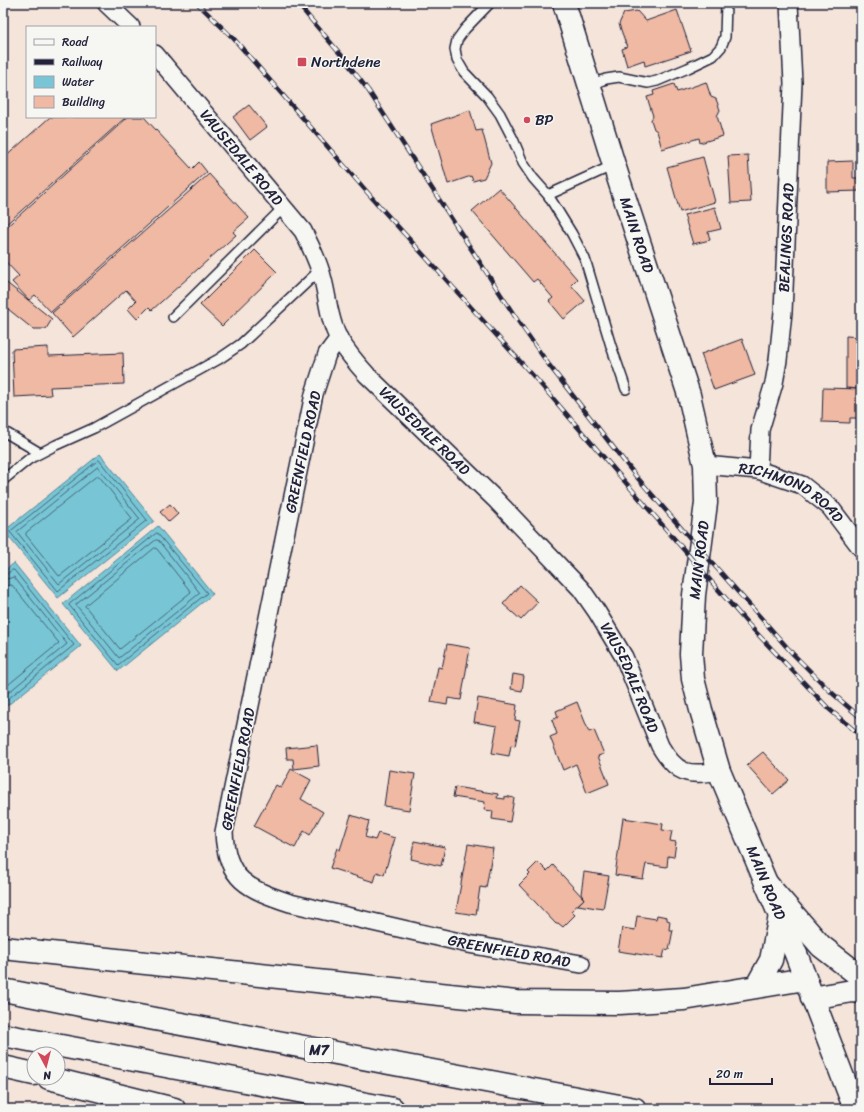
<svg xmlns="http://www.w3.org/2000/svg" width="864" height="1112" font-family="Sriracha,sans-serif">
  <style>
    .water { fill: #78c6d5; stroke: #568497 }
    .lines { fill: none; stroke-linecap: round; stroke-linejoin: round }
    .shore { stroke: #446479; stroke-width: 1 }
    .building { fill: #efb9a3; stroke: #22223b }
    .lane-casing { stroke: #22223b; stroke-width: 12 }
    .street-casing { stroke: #22223b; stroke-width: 20 }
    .secondary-casing { stroke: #22223b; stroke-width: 25 }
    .highway-casing { stroke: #22223b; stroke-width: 25 }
    .lane { stroke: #f6f6f2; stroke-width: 9 }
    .street { stroke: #f6f6f2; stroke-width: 17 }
    .secondary { stroke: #f6f6f2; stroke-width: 22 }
    .highway { stroke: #f6f6f2; stroke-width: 22 }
    .rail-casing { stroke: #22223b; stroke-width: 4.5 }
    .rail { stroke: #f6f6f2; stroke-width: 3; stroke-dasharray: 9; stroke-linecap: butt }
    .poi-dot { fill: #d1495b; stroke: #f6f6f2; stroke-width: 1.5 }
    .labels { text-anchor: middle; stroke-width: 3; stroke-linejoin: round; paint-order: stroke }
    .shield { fill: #f6f6f2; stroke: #626272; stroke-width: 1 }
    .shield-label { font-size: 14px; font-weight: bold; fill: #22223b }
    .poi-label { font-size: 15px; fill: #22223b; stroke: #f6f6f2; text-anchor: start }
    .street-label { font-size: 15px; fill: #22223b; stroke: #f6f6f2 }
  </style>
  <rect width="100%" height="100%" fill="#f4e4da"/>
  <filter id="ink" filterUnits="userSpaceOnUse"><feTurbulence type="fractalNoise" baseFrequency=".025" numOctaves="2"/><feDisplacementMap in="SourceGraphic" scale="8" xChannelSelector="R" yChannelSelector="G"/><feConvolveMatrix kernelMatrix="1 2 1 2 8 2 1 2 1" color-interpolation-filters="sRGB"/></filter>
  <g filter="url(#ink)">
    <path class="water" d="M 100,454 L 154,521 L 58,598 L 4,531 Z
      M 158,526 L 213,594 L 118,671 L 63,604 Z
      M 14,563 L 81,646 L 3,709 L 3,572 Z"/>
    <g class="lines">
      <path class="shore" d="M 99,460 L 147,520 L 58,591 L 10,532 Z
        M 98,467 L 140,519 L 59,584 L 17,532 Z
        M 97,476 L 99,476 L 131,517 L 132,519 L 61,575 L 59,576 L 26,535 L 26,533 Z
        M 157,533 L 207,593 L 118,665 L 69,605 Z
        M 156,540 L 158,540 L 200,593 L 119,658 L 76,605 Z
        M 155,548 L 157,549 L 191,592 L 120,649 L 85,606 Z
        M 3,575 L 7,574 L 12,570 L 14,570 L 74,645 L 3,703
        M 3,580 L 14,577 L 67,644 L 3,697
        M 3,586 L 12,585 L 59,643 L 3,689"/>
    </g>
    <path class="building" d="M 677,10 L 691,51 L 645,66 L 644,60 L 627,66 L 622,49 L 627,47 L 619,24 L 624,13 L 637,11 L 646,21 Z
      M 706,82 L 711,97 L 716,99 L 720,110 L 717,116 L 723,136 L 700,143 L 699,138 L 662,149 L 657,131 L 654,129 L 651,120 L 653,116 L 647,97 L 654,95 L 653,91 L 674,84 L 677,92 Z
      M 249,105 L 267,127 L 250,140 L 233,117 Z
      M 470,110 L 476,131 L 482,130 L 491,163 L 484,178 L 473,181 L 471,176 L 448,184 L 431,124 Z
      M 50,117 L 126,117 L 3,227 L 3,159 Z
      M 128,117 L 144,117 L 192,169 L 199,162 L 207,172 L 51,312 L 35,295 L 29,300 L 12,282 L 19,276 L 3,259 L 3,230 Z
      M 860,130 L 861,130 L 861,156 L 859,156 Z
      M 748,155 L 751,202 L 731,203 L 728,156 Z
      M 703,157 L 715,202 L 680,212 L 667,167 Z
      M 853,161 L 853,178 L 859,178 L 859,191 L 827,192 L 827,162 Z
      M 209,174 L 249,218 L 233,232 L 236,235 L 152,310 L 149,307 L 137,319 L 128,309 L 136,301 L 126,290 L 73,337 L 52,313 Z
      M 499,188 L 577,279 L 571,285 L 585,301 L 564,319 L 549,301 L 553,298 L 537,279 L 533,282 L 472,211 Z
      M 715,207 L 721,229 L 708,232 L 710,240 L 693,244 L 684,215 Z
      M 255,250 L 277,272 L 222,326 L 200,305 Z
      M 3,280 L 52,319 L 46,329 L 33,329 L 3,305 Z
      M 846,336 L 861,337 L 861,389 L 846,388 Z
      M 742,339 L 755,375 L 714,390 L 701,354 Z
      M 48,347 L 48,356 L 123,353 L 124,384 L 50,387 L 51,395 L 14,397 L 12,349 Z
      M 823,388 L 861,389 L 860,418 L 850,418 L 850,423 L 822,422 Z
      M 170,504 L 178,514 L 169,522 L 160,512 Z
      M 520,585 L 538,602 L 521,620 L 503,604 Z
      M 447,644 L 470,648 L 461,700 L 448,698 L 447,705 L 431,702 L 438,667 L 442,668 Z
      M 513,674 L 524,676 L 522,691 L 511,689 Z
      M 478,698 L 517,705 L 515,720 L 520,721 L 515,746 L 511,745 L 509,756 L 492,753 L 497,726 L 474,722 Z
      M 577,702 L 589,732 L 594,730 L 604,754 L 598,756 L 609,784 L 587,793 L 576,764 L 563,770 L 550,737 L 557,734 L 552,720 L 558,717 L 556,711 Z
      M 317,745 L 319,766 L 294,769 L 293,759 L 287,759 L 286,748 Z
      M 763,752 L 789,780 L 773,794 L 747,765 Z
      M 291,769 L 311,780 L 301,799 L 323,812 L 310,835 L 304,831 L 295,848 L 254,826 L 276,785 L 281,788 Z
      M 389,770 L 415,774 L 409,810 L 384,806 Z
      M 455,787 L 498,794 L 497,798 L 505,799 L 505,796 L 514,798 L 510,822 L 492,819 L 493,811 L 484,810 L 485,802 L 453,797 Z
      M 351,815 L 369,821 L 365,837 L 375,840 L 378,833 L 395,838 L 384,875 L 377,872 L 374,882 L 330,868 L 337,848 L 340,850 Z
      M 623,818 L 663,824 L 662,830 L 672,831 L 670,841 L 676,842 L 674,857 L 668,856 L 667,867 L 646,864 L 643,879 L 615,875 Z
      M 414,841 L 445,847 L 441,866 L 411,859 Z
      M 468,844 L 493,848 L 486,888 L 480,887 L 476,915 L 456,912 Z
      M 538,862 L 547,871 L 553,865 L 584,899 L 571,911 L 575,915 L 563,927 L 558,923 L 556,924 L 519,885 L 530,874 L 528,872 Z
      M 584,872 L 609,876 L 603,909 L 578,905 L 584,899 L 581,894 Z
      M 657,915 L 667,917 L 667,920 L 670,921 L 669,930 L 673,930 L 669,950 L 665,949 L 663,958 L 618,951 L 622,928 L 635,930 L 637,916 L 656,919 Z"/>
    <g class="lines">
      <g class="lane-casing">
        <path id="lane" d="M 490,3 L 465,29 L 457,40 L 455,49 L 457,60 L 464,72 L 487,96 L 500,114 L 513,139 L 523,163 L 533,178 L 548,195 L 572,234 L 585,259 L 611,346 L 626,389
          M 589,85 L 606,79 L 619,77 L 648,83 L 657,81 L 688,68 L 713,56 L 721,47 L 725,37 L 726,3
          M 548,195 L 614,165
          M 173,317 L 284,207
          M 3,431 L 40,453
          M 3,480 L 29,459 L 56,445 L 94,428 L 219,359 L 241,344 L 320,270"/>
      </g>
      <g class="street-casing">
        <g id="street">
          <path d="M 106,3 L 131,27"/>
          <path id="s1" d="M 155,54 L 303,231 C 311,247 319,263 323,280 C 328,299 329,321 339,339 C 347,352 357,364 367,375 L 496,500 L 581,589 L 597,612 L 624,657 L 660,746 C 677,775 688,776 719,771"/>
          <path id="s2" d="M 339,338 L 327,354 L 314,394 L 224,832 C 226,880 248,889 290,903 L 468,944 L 581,964"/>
          <path id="s3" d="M 705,465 L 758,470 L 802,485 L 830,507 L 861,548"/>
          <path id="s4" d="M 758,470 L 760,430 L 774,383 L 778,360 L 783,312 L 793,83 L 789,3"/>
        </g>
      </g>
      <g class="secondary-casing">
        <g id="secondary">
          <path id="s5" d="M 564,3 L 614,165 L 689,395 L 705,465 L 706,503 L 694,595 L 691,654 L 693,679 L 701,710 L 719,771 L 796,954 L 855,1109"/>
        </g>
      </g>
      <g class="highway-casing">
        <path id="highway" d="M 766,883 L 821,946 L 861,977
          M 3,948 L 516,1002 L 619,1003 L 684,999 L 805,979
          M 756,987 L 771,960 L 780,916
          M 3,990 L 96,1008 L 635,1109
          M 812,998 L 852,991 L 861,992
          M 3,1035 L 393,1109
          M 3,1067 L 34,1074
          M 49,1078 L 174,1109"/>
      </g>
      <use href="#lane" class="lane"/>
      <use href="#street" class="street"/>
      <use href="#secondary" class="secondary"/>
      <use href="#highway" class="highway"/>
      <g class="rail-casing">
        <path id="rail" d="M 197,3 L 234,39 L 274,85 L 381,208 L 537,380 L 748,624 L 829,709 L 861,736
          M 297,3 L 342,56 L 368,90 L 518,321 L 549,365 L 595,424 L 635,475 L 682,529 L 793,654 L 831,692 L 861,718"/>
      </g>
      <use href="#rail" class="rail"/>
    </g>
  </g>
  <g class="poi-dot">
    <rect x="297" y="57" width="10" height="10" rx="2"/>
    <circle cx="527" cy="120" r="4"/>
  </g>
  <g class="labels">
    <rect class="shield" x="305" y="1038" width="28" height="24" rx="3"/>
    <g class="shield-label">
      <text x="319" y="1055">M7</text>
    </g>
    <g class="poi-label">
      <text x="311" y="67">Northdene</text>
      <text x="535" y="125">BP</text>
    </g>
    <g class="street-label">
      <text dy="5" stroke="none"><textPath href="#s1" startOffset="135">VAUSEDALE ROAD</textPath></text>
      <text dy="5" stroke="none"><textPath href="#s5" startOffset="243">MAIN ROAD</textPath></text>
      <text dy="5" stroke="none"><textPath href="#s4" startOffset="235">BEALINGS ROAD</textPath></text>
      <text dy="5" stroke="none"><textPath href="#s1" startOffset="471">VAUSEDALE ROAD</textPath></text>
      <text transform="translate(303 452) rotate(-78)" y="5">GREENFIELD ROAD</text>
      <text dy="5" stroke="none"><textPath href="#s3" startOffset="93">RICHMOND ROAD</textPath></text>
      <text transform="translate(699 560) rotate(-83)" y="5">MAIN ROAD</text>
      <text dy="5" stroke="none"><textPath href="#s1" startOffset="795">VAUSEDALE ROAD</textPath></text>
      <text transform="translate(238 769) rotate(-79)" y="5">GREENFIELD ROAD</text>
      <text dy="5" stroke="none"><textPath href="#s5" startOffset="915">MAIN ROAD</textPath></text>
      <text dy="5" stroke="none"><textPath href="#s2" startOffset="840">GREENFIELD ROAD</textPath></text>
    </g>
  </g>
  <rect width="864" height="1112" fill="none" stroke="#f6f6f2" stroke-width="16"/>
  <rect x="8" y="8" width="848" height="1096" fill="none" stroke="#22223b" stroke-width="1.5" filter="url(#ink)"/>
  <rect x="26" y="26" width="130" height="92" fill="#f6f6f2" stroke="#a1a1a9"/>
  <rect x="34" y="39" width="20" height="6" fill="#f6f6f2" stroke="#a1a1a9"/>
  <text x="62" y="46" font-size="12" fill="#22223b">Road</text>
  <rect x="34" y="59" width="20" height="6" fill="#22223b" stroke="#a1a1a9"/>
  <text x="62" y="66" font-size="12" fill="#22223b">Railway</text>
  <rect x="34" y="76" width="20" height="12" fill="#78c6d5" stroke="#a1a1a9"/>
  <text x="62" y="86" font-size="12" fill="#22223b">Water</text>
  <rect x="34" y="96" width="20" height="12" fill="#efb9a3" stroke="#a1a1a9"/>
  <text x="62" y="106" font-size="12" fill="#22223b">Building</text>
  <g transform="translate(46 1066) rotate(173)"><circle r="19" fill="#f6f6f2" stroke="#a1a1a9"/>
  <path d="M0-3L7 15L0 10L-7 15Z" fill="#d1495b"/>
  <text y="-6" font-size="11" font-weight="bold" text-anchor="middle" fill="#22223b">N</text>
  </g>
  <path d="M710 1078v6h62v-6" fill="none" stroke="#22223b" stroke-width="2"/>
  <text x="716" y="1078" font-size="12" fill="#22223b" stroke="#f6f6f2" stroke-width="3" paint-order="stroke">20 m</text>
</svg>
